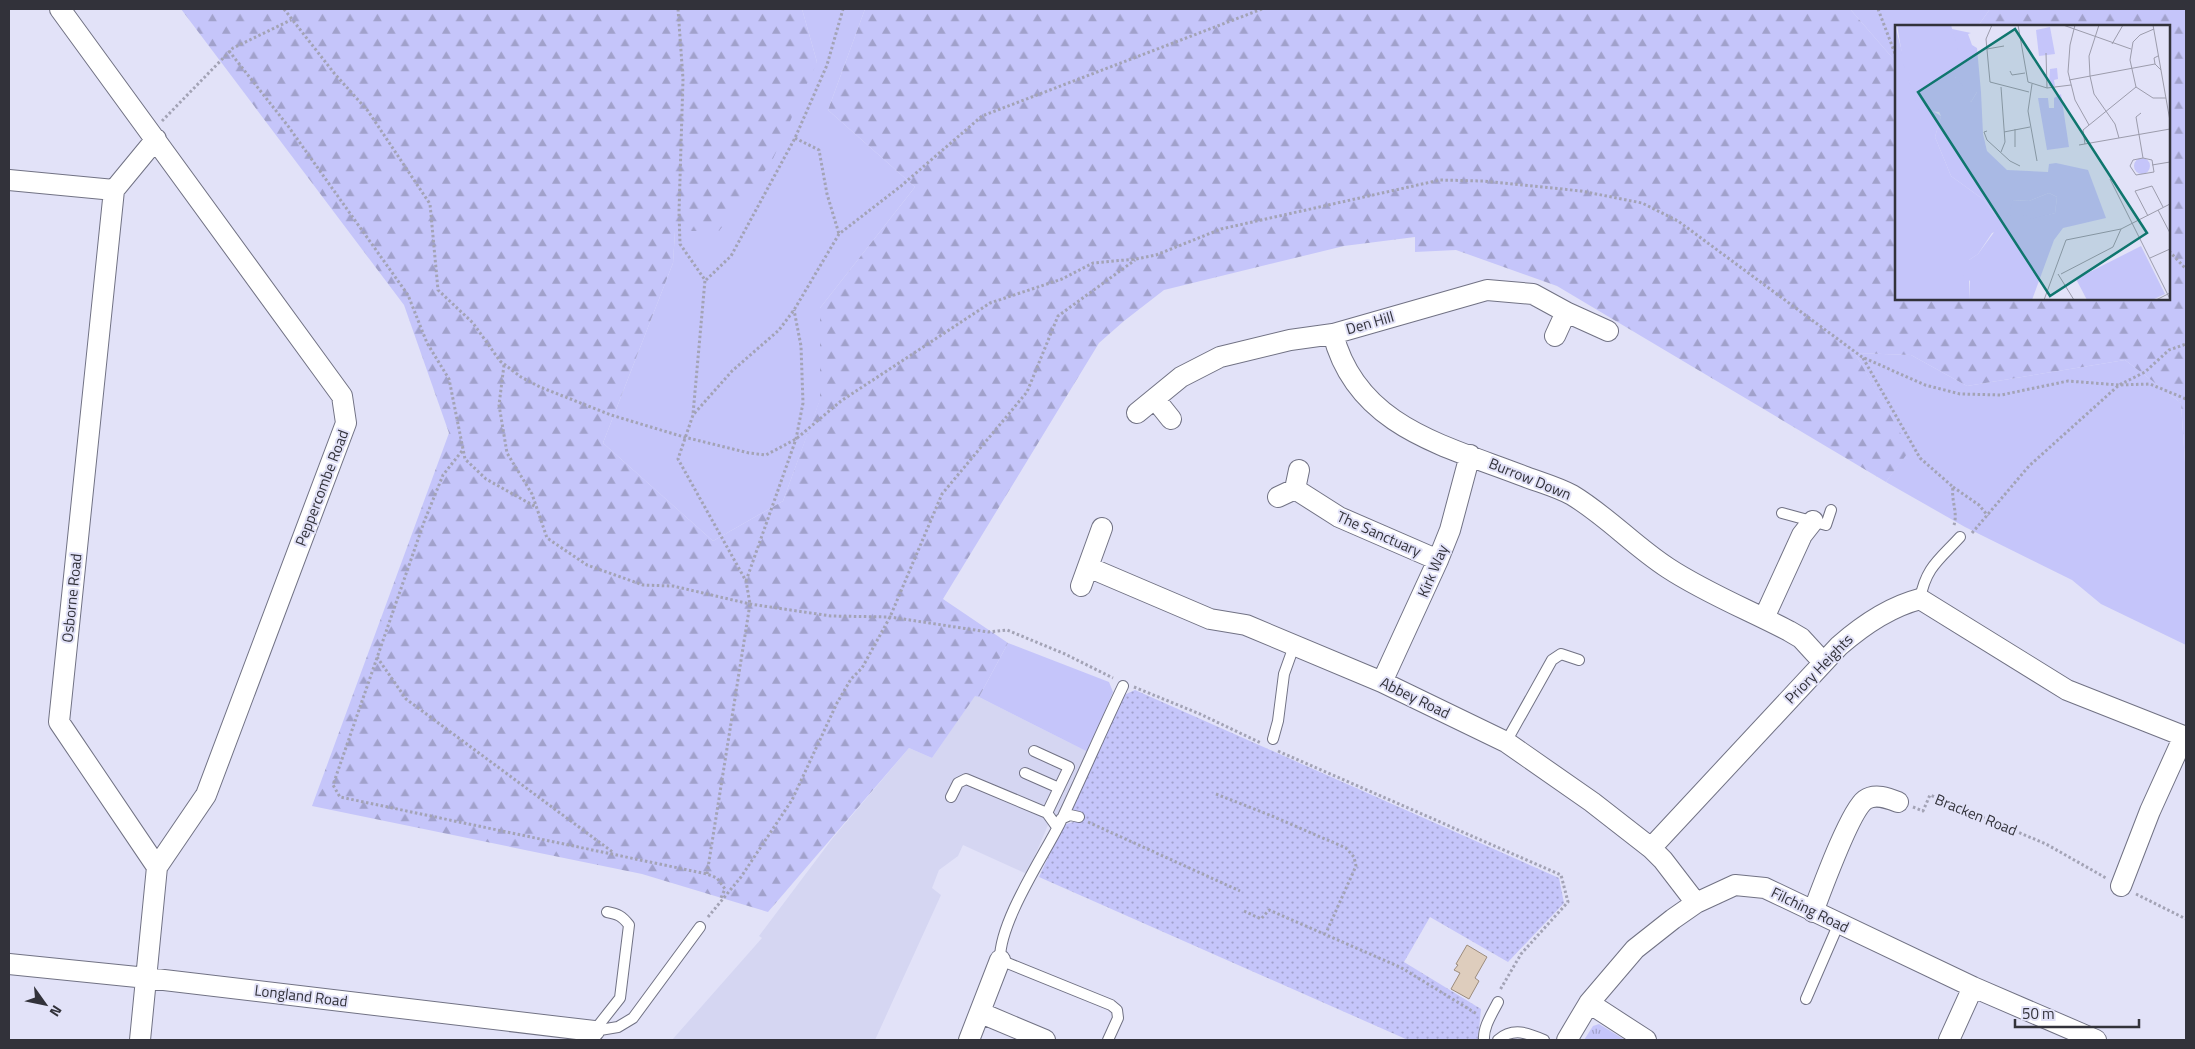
<svg xmlns="http://www.w3.org/2000/svg" width="2195" height="1049" font-family="'Titillium Web',sans-serif">
  <style>
    .built { fill: #d5d6f2 }
    .grass { fill: #c5c5fa }
    .forest { fill: url(#forest-firs) }
    .park { fill: url(#park-tufts) }
    .garden { fill: url(#garden-dots) }
    .building { fill: #decdbd; stroke: #9c8c7d }
    .lines { fill: none; stroke-linecap: round; stroke-linejoin: round }
    .service-casing { stroke: #717284; stroke-width: 12 }
    .minor-casing { stroke: #717284; stroke-width: 22 }
    .path { stroke: #a3a3b5; stroke-width: 3; stroke-dasharray: 2.5 2.5; stroke-linecap: butt }
    .service { stroke: #fff; stroke-width: 10 }
    .minor { stroke: #fff; stroke-width: 20 }
    .labels { text-anchor: middle; stroke-width: 4; stroke-linejoin: round; paint-order: stroke }
    .street-label { font-size: 15px; fill: #32323a; stroke: #e2e2f8 }
    .inset-road { fill: none; stroke: #9c9cac; stroke-width: 1 }
    .view { fill: #0f766e; fill-opacity: 0.15; stroke: #0f766e; stroke-width: 2.5 }
    .inset-edge { fill: none; stroke: #32323a; stroke-width: 2.5 }
  </style>
  <defs>
    <pattern id="forest-firs" width="22" height="20" patternUnits="userSpaceOnUse" patternTransform="scale(1.25)"><rect width="22" height="20" fill="#c5c5fa"/><path d="M5 1l3.5 6h-7zM16 11l3.5 6h-7z" fill="#a1a1cb"/></pattern>
    <pattern id="park-tufts" width="24" height="20" patternUnits="userSpaceOnUse" patternTransform="scale(1.25)"><rect width="24" height="20" fill="#c5c5fa"/><path d="M3 7l-1-3M5 7V3M7 7l1-3M15 17l-1-3M17 17v-4M19 17l1-3" fill="none" stroke="#a1a1cb"/></pattern>
    <pattern id="garden-dots" width="8" height="8" patternUnits="userSpaceOnUse" patternTransform="scale(1.25)"><rect width="8" height="8" fill="#c5c5fa"/><path d="M2 2h.1M6 6h.1" fill="none" stroke="#a1a1cb" stroke-width="1.8" stroke-linecap="round"/></pattern>
  </defs>
  <rect width="100%" height="100%" fill="#e2e2f8"/>
  <path class="built" d="M 975,695 L 1088,752 L 1058,816 L 1047,820 L 1048,825 L 1027,874 L 963,845 L 958,856 L 939,870 L 932,888 L 941,895 L 875,1040 L 672,1040 L 762,938 L 759,936 L 832,839 L 909,748 L 932,758 Z"/>
  <path class="grass" d="M 802,9 L 865,9 L 828,110 L 915,187 L 820,308 L 820,400 L 783,501 L 713,541 L 603,443 L 673,263 L 675,231 L 817,62 Z
    M 1850,9 L 1990,9 L 1978,26 L 1896,26 L 1896,62 Z
    M 1855,353 L 1911,355 L 1967,386 L 2125,360 L 2181,403 L 2186,477 L 2186,645 L 2101,604 L 2072,580 L 1965,527 L 1886,482 L 1909,450 Z
    M 1008,643 L 1109,682 L 1113,692 L 1088,752 L 979,697 Z"/>
  <path class="forest" d="M 181,9 L 802,9 L 817,62 L 772,161 L 719,231 L 675,231 L 673,263 L 603,443 L 713,541 L 783,501 L 820,399 L 820,308 L 915,187 L 828,110 L 865,9 L 1850,9 L 1896,62 L 1896,299 L 2169,299 L 2169,26 L 1978,26 L 1990,9 L 2186,9 L 2186,477 L 2181,403 L 2125,360 L 1967,386 L 1911,355 L 1855,353 L 1910,450 L 1886,482 L 1557,286 L 1456,250 L 1415,252 L 1415,237 L 1344,246 L 1164,290 L 1124,321 L 1099,343 L 943,599 L 1008,643 L 979,697 L 975,696 L 932,758 L 909,748 L 768,912 L 642,874 L 312,806 L 449,433 L 404,305 Z"/>
  <path class="park" d="M 1599,1024 L 1625,1040 L 1584,1040 L 1593,1026 Z"/>
  <path class="garden" d="M 1135,690 L 1559,878 L 1564,903 L 1508,962 L 1430,917 L 1404,962 L 1481,1009 L 1478,1040 L 1408,1040 L 1039,877 L 1063,825 L 1077,821 L 1081,814 L 1069,808 L 1124,695 Z"/>
  <path class="building" d="M 1467,945 L 1487,957 L 1475,978 L 1479,981 L 1469,999 L 1451,989 L 1460,973 L 1454,970 L 1458,965 L 1456,964 Z"/>
  <g class="lines">
    <g class="service-casing">
      <path id="service" d="M 1782,513 L 1826,525 L 1831,510
        M 1920,599 C 1926,567 1939,560 1960,537
        M 1273,739 L 1278,721 L 1284,674 L 1294,646
        M 1506,742 L 1552,660 L 1561,654 L 1579,660
        M 1034,751 L 1069,767 L 1047,813 L 1057,827
        M 1025,773 L 1059,788
        M 951,797 L 958,783 L 966,779 L 1047,813
        M 1061,819 L 1070,815 L 1079,817
        M 1806,999 L 1839,923
        M 594,1031 L 618,1027 L 633,1018 L 700,927
        M 594,1031 L 620,998 L 629,925 C 622,916 618,914 607,912
        M 1108,1040 L 1118,1018 L 1117,1010 L 1111,1005 L 1000,960 C 999,923 1041,860 1059,825 C 1081,779 1101,732 1123,686
        M 1484,1040 C 1483,1027 1492,1014 1498,1002
        M 1498,1040 C 1513,1027 1528,1033 1544,1040"/>
    </g>
    <g class="minor-casing">
      <path id="minor" d="M 60,9 L 342,396 L 346,423 L 206,795 L 157,867
        M 9,180 L 114,190 L 156,139
        M 114,190 L 59,722 L 157,867 L 140,1040
        M 1566,312 L 1608,331
        M 1333,334 C 1357,428 1447,446 1526,477 C 1542,483 1557,487 1572,495 C 1607,516 1634,546 1668,568 C 1706,593 1749,610 1789,631 L 1801,638 L 1823,662
        M 1155,399 L 1171,419
        M 1137,413 L 1181,377 L 1220,357 L 1290,340 L 1333,334 L 1487,290 L 1533,294 L 1566,312 L 1555,336
        M 1299,470 L 1295,489 L 1339,517 L 1438,560
        M 1278,497 L 1295,489
        M 1088,567 L 1210,619 L 1246,625 L 1382,682 L 1506,742 L 1592,802 L 1651,848 L 1663,860 L 1696,903
        M 1081,586 L 1102,528
        M 1764,618 L 1802,535 L 1813,521
        M 1382,682 L 1438,560 L 1450,530 L 1470,455
        M 1651,848 L 1839,646 C 1863,625 1889,607 1920,599 L 2067,690 L 2186,737
        M 2121,886 L 2150,811 L 2184,736
        M 1813,912 C 1821,891 1850,811 1865,800 C 1875,793 1888,798 1898,802
        M 9,964 L 147,978 L 594,1031
        M 1589,1003 L 1646,1040
        M 981,1013 L 1045,1040
        M 969,1040 L 1000,960
        M 1567,1040 L 1589,1003 L 1635,949 L 1673,919 L 1696,903 L 1735,885 L 1765,888 L 1973,987 L 2096,1040
        M 1949,1040 L 1973,987"/>
    </g>
    <path class="path" d="M 284,9 L 334,73 L 368,111 L 430,204 L 438,290 L 473,323 L 500,361 L 521,377 L 540,387 L 611,415 L 684,437 L 749,453 L 766,455 L 796,439 L 841,401 L 990,303 L 1062,279 L 1093,263 L 1136,259 L 1156,255 L 1221,229 L 1440,180 L 1483,181 L 1581,191 L 1642,203 L 1678,221 L 1862,357 L 1925,385 L 1960,394 L 2001,395 L 2068,381 L 2119,385 L 2150,384 L 2186,399
      M 678,9 L 683,79 L 679,212 L 680,244 L 705,280 L 693,414
      M 1878,9 L 1896,56
      M 229,51 L 288,126 L 408,295 L 427,343 L 449,379 L 465,459 L 486,479 L 536,507
      M 162,121 L 233,48 L 291,20
      M 795,138 L 819,150 L 827,194 L 839,234
      M 2169,251 L 2186,269
      M 706,280 L 731,256 L 795,138 L 827,65 L 843,9
      M 1863,358 L 1920,458 L 1953,487 C 1951,501 1958,512 1954,525
      M 504,365 L 499,405 L 507,453 L 532,494 L 547,538 L 587,565 L 643,585 L 673,586 L 750,604 L 831,616 L 890,617 L 988,632 L 1007,630 L 1065,654 L 1113,678
      M 462,451 L 443,475 L 424,522 L 333,785 L 340,797 L 707,874 L 717,878 L 725,889 L 720,900
      M 1953,487 L 1979,505 L 1988,516
      M 1972,533 L 2029,466 L 2119,385 L 2145,372 L 2169,350 L 2186,344
      M 746,581 L 796,439 L 803,403 L 801,346 L 794,310
      M 377,657 L 406,699 L 614,853
      M 1134,687 L 1200,714 L 1261,743
      M 1278,751 L 1561,875 L 1568,902 L 1521,954 L 1500,990
      M 1216,794 L 1272,816 L 1346,848 L 1354,857 L 1356,866 L 1326,933
      M 1913,807 L 1923,811 L 1930,795 L 2046,844 L 2106,878
      M 1088,822 L 1240,891
      M 707,874 L 750,604 L 746,581 L 678,459 L 693,415 L 732,371 L 779,330 L 794,310 L 839,234 L 901,186 L 982,116 L 1262,9
      M 2136,894 L 2186,919
      M 1244,911 L 1261,919 L 1269,910 L 1400,967 L 1477,1014
      M 708,917 L 741,877 L 792,800 L 837,703 L 851,679 L 862,668 L 890,617 L 942,494 L 1027,392 L 1058,316 L 1135,260"/>
    <use href="#service" class="service"/>
    <use href="#minor" class="minor"/>
  </g>
  <g class="labels">
    <g class="street-label">
      <text transform="translate(1370 323) rotate(-16)" y="5">Den Hill</text>
      <text transform="translate(1530 479) rotate(22)" y="5">Burrow Down</text>
      <text transform="translate(322 488) rotate(-69)" y="5">Peppercombe Road</text>
      <text transform="translate(1379 534) rotate(24)" y="5">The Sanctuary</text>
      <text transform="translate(1433 571) rotate(-67)" y="5">Kirk Way</text>
      <text transform="translate(72 598) rotate(-84)" y="5">Osborne Road</text>
      <text transform="translate(1819 669) rotate(-46)" y="5">Priory Heights</text>
      <text transform="translate(1415 698) rotate(26)" y="5">Abbey Road</text>
      <text transform="translate(1976 815) rotate(22)" y="5">Bracken Road</text>
      <text transform="translate(1810 910) rotate(26)" y="5">Filching Road</text>
      <text transform="translate(301 996) rotate(7)" y="5">Longland Road</text>
    </g>
  </g>
  <g transform="translate(1895 25)">
    <rect width="275" height="275" fill="#e2e2f8"/>
    <path d="M 0,0 L 15,57 L 38,86 L 46,91 L 40,112 L 56,151 L 89,175 L 101,191 L 117,175 L 134,176 L 154,168 L 162,172 L 160,188 L 97,208 L 83,229 L 74,235 L 74,275 L 0,275 ZM 57,4 L 76,8 L 73,9 L 77,20 L 82,23 L 86,67 L 82,67 L 76,77 L 60,52 Z" fill="#c5c5fa"/>
    <path d="M 2,0 L 56,0 L 67,39 L 61,44 L 60,52 L 72,65 L 76,77 L 82,67 L 86,67 L 88,109 L 92,126 L 112,145 L 153,147 L 154,139 L 161,138 L 193,145 L 211,193 L 168,203 L 159,215 L 137,275 L 74,275 L 75,256 L 68,250 L 74,235 L 83,229 L 111,191 L 133,190 L 136,194 L 160,188 L 162,172 L 154,168 L 134,176 L 117,175 L 115,188 L 101,191 L 89,175 L 56,151 L 40,112 L 46,91 L 44,87 L 24,85 L 9,41 Z" fill="#c5c5fa"/>
    <path d="M 155,2 L 160,29 L 144,31 L 141,5 ZM 162,43 L 163,54 L 159,55 L 160,61 L 154,61 L 155,44 ZM239 141a8 8 0 1 1 16 0a8 8 0 1 1-16 0ZM 246,221 L 270,269 L 257,275 L 192,275 L 181,254 Z" fill="#c5c5fa"/>
    <path d="M 166,69 L 174,122 L 152,125 L 143,73 L 153,73 L 154,83 L 159,83 L 159,73 Z" fill="#c5c5fa"/>
    <path class="inset-road" d="M 97,0 L 91,14 L 95,57 L 134,67M 123,0 L 133,57 L 152,63 L 176,60M 168,0 L 236,24M 180,0 L 175,20 L 173,47 L 180,75 L 194,100M 204,0 L 194,31 L 195,51 L 199,69 L 220,99 L 224,113M 258,0 L 275,96M 259,4 L 245,10 L 238,17 L 235,35 L 241,62 L 258,73 L 271,73M 217,19 L 228,0M 92,24 L 109,21M 151,28 L 152,63M 263,31 L 259,33 L 260,39 L 266,45M 115,46 L 117,50 L 130,48M 174,55 L 260,39M 137,59 L 133,86 L 142,136M 246,88 L 241,92 L 248,133M 120,104 L 120,122M 92,106 L 89,107 L 92,115 L 115,136 L 125,141M 109,107 L 135,102M 190,119 L 188,105 L 241,62M 184,120 L 275,104M 106,127 L 110,117 L 106,62M 248,133 L 257,135 L 259,147 L 241,150 L 235,141 L 238,135 ZM 257,140 L 275,137M 215,154 L 275,274M 263,185 L 275,208M 253,191 L 240,166 L 257,161 L 268,182M 255,233 L 275,224M 163,249 L 179,275M 166,249 L 218,222 L 226,204 L 275,179M 149,275 L 171,215 L 226,204M 261,275 L 275,268"/>
    <path class="view" d="M 120,4 L 252,208 L 155,271 L 23,67 Z"/>
    <rect width="275" height="275" class="inset-edge"/>
  </g>
  <rect width="2195" height="1049" fill="none" stroke="#32323a" stroke-width="20"/>
  <g transform="translate(45 1004) rotate(123)" stroke="#e2e2f8" stroke-width="4" paint-order="stroke">
  <path d="M0-4L9 19L0 12L-9 19Z" fill="#32323a"/>
  <text y="-8" font-size="14" font-weight="bold" text-anchor="middle" fill="#32323a">N</text>
  </g>
  <path d="M2015 1019v8h124v-8" fill="none" stroke="#32323a" stroke-width="2.5"/>
  <text x="2022" y="1019" font-size="15" fill="#32323a" stroke="#e2e2f8" stroke-width="4" paint-order="stroke">50 m</text>
</svg>
